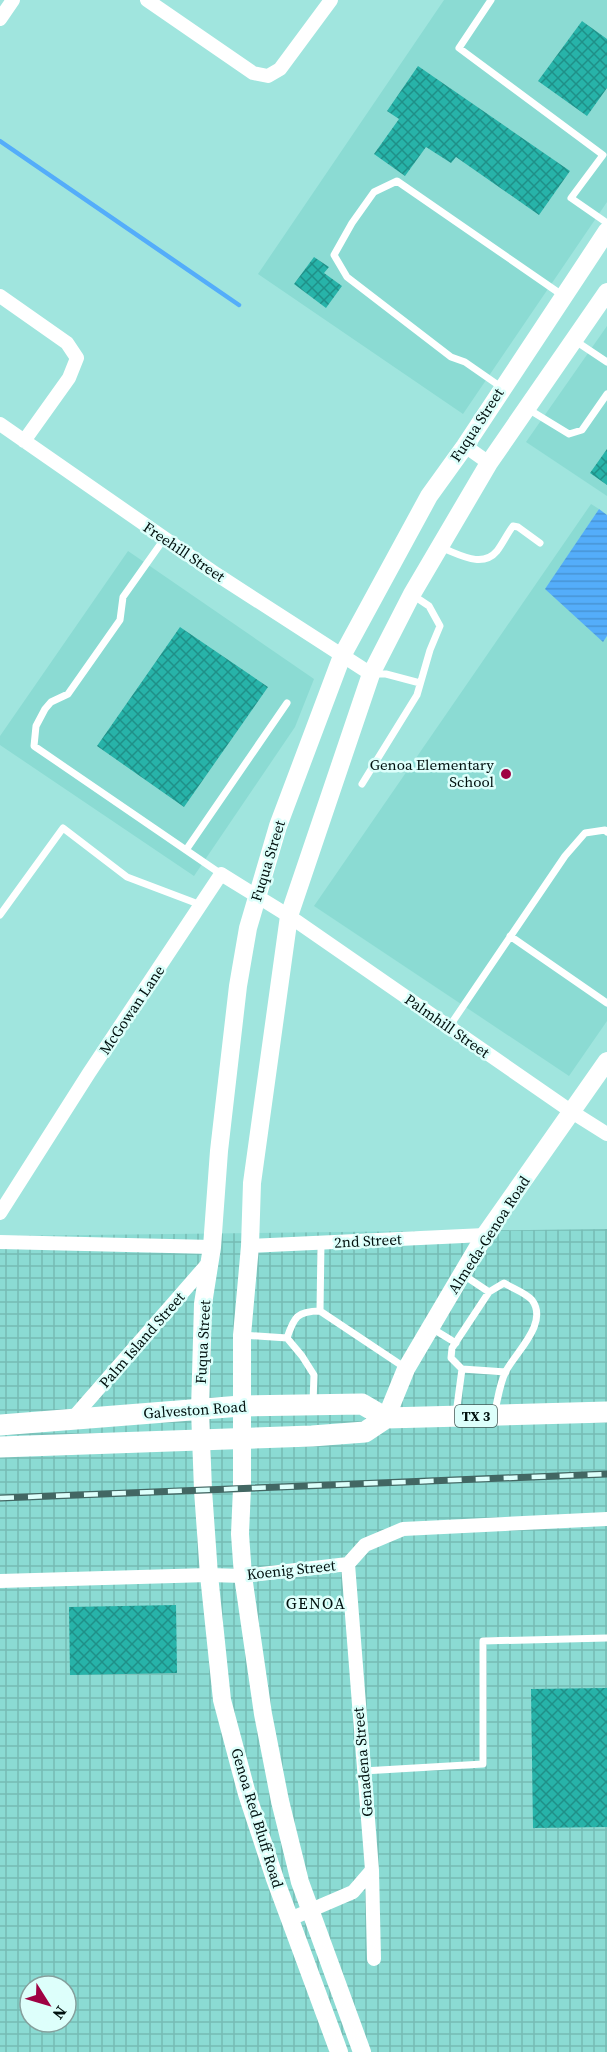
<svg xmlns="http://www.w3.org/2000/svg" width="607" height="2052" font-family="'Source Serif 4',serif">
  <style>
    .built { fill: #8bdbd3 }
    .industrial { fill: url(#industrial-grid); fill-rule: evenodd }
    .water { fill: url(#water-rules) }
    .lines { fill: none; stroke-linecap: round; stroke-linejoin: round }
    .stream { stroke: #54adfa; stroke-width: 4.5 }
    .building { fill: url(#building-cross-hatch) }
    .lane { stroke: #fff; stroke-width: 7 }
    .street { stroke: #fff; stroke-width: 14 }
    .secondary { stroke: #fff; stroke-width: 18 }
    .primary { stroke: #fff; stroke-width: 21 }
    .rail-casing { stroke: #426763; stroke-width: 7 }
    .rail { stroke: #ddfffb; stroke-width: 4.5; stroke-dasharray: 14; stroke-linecap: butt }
    .poi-dot { fill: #9f0243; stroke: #ddfffb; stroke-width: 2 }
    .labels { text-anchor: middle; stroke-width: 5; stroke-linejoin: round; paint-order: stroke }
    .shield { fill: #ddfffb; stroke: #425855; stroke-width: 1.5 }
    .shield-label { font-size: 14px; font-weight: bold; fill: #00100e }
    .street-label { font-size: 15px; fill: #00100e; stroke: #ddfffb }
    .poi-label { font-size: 15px; fill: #00100e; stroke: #ddfffb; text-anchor: end }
    .neighbourhood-label { font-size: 16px; letter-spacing: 1.5px; fill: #00100e; stroke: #ddfffb }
  </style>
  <defs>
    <pattern id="industrial-grid" width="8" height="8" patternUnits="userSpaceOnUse" patternTransform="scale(1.5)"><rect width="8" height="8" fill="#8bdbd3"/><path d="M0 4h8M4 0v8" fill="none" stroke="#76bbb4"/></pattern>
    <pattern id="water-rules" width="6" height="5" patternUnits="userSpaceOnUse" patternTransform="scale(1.5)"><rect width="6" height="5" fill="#54adfa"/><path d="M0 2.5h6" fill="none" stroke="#4794d5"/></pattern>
    <pattern id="building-cross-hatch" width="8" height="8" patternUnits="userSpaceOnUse" patternTransform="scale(1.5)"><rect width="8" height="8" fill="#27b3a9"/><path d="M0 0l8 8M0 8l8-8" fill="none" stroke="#1f9088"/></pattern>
  </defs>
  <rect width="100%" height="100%" fill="#a0e5de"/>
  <path class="built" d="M 444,0 L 607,0 L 607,202 L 463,414 L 258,274 Z
    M 607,326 L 607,496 L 526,442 Z
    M 591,504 L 599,509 L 546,589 L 603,641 L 607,636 L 607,1021 L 569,1076 L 314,906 Z
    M 128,551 L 314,679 L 295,727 L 194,876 L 0,745 L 0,736 Z"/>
  <path class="industrial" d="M 607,1229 L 607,2052 L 0,2052 L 0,1236 ZM 30,1986 L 66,1986 L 66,2022 L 30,2022 Z"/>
  <path class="water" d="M 599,509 L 607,515 L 607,636 L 603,642 L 545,589 Z"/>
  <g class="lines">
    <path class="stream" d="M 0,141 L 239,305"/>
  </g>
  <path class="building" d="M 582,21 L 607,39 L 607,88 L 587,116 L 538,81 Z
    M 418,66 L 570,171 L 539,215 L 456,157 L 451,163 L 426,147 L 405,176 L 374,154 L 399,119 L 387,111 Z
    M 314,257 L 329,267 L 324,273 L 342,286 L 326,308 L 294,284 Z
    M 607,449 L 607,485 L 590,473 Z
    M 180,627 L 268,687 L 184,807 L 97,746 Z
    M 176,1605 L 177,1673 L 70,1675 L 69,1607 Z
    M 607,1688 L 607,1827 L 533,1828 L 531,1689 Z"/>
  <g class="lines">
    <path class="lane" d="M 491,0 L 459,48 L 603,155 L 571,198 L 607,223
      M 574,340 L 607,362
      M 501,387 L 465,362 L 451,357 L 347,277 L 334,255 L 352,223 L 374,192 L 397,181 L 562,295
      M 528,409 L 569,434 L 582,430 L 607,394
      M 164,539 L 123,597 L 120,620 L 68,694 L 51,702 L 45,709 L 36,726 L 34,746 L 221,874
      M 442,548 C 459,554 482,569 497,551 C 503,543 507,534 513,526 L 518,527 L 540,543
      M 374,674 L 386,674 L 420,683
      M 362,784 L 417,695 L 430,650 L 440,626 L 429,606 L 414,596
      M 186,850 L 287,703
      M 0,915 L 63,828 L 127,877 L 201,905
      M 510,936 L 607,1003
      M 449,1027 L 565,856 L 585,833 L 605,830 L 607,832
      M 462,1274 L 489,1292 L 504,1283 C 512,1288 526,1293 532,1300 C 549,1323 516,1352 506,1371 C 500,1382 498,1398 495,1411
      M 489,1292 L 452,1348 L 451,1358 L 462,1369 L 506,1372
      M 320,1311 L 321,1243
      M 433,1329 L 456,1343
      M 242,1335 L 287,1338
      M 313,1402 L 314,1375 L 302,1356 L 287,1338 C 294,1317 297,1311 320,1311 L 404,1367
      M 456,1414 L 462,1369
      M 363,1771 L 483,1764 L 483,1641 L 607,1638"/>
    <path class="street" d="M 147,0 L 253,73 L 268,76 L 280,69 L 331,0
      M 0,19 L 13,0
      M 0,296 L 67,343 L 77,358 L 69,378 L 24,441
      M 0,424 L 216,574 L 371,674
      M 465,446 L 489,463
      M 0,1213 L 89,1073 L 221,874 L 289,916 L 572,1112 L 607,1134
      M 0,1242 L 212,1247
      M 250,1246 L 485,1235
      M 73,1418 L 210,1261
      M 348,1564 L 372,1870 L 374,1959
      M 0,1581 L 209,1575 L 243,1576 L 348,1564 L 365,1545 L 403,1529 L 607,1519
      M 290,1919 L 353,1892 L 372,1870"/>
    <path class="secondary" d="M 386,1418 L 406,1369 L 485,1235 L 607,1061
      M 339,2052 L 275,1879 L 247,1794 L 222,1700 L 209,1575 L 203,1490 L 200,1410 L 203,1304 L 212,1247 L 219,1151 L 238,986 L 248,928 L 278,826 L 342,656 L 429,496 L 465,446 L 607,231
      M 362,2052 L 300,1882 L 280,1801 L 263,1714 L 243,1576 L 240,1534 L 242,1488 L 242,1335 L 250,1246 L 252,1183 L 289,916 L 371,674 L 412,594 L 489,463 L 607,292"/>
    <path class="primary" d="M 0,1425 L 241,1406 L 362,1404 L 386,1418
      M 0,1447 L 312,1436 L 365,1432 L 386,1418 L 607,1412"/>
    <g class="rail-casing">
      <path id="rail" d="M 0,1498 L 607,1474"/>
    </g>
    <use href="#rail" class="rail"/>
  </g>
  <circle class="poi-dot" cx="506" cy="774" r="6"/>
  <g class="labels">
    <rect class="shield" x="455" y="1405" width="42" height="22" rx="4.5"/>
    <g class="shield-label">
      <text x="476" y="1421">TX 3</text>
    </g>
    <g class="street-label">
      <text transform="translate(477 425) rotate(-57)" y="5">Fuqua Street</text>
      <text transform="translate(184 552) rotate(34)" y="5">Freehill Street</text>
      <text transform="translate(268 861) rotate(-73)" y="5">Fuqua Street</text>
      <text transform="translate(132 1010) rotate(-56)" y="5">McGowan Lane</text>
      <text transform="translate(447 1026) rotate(35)" y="5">Palmhill Street</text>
      <text transform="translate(489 1235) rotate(-57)" y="5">Almeda-Genoa Road</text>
      <text transform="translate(368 1241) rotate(-3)" y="5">2nd Street</text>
      <text transform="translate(142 1340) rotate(-49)" y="5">Palm Island Street</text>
      <text transform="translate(203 1342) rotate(-87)" y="5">Fuqua Street</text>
      <text transform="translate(195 1410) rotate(-4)" y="5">Galveston Road</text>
      <text transform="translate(291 1570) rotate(-6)" y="5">Koenig Street</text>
      <text transform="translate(363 1762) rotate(-95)" y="5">Genadena Street</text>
      <text transform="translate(257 1818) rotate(73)" y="5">Genoa Red Bluff Road</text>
    </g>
    <g class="poi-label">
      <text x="494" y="770">Genoa Elementary<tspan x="494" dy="17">School</tspan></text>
    </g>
    <g class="neighbourhood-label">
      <text x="316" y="1609">GENOA</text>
    </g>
  </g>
  <g transform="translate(48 2004) rotate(127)"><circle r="28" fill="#ddfffb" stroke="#859f9c" stroke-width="1.5"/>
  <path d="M0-4.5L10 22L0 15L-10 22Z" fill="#9f0243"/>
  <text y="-9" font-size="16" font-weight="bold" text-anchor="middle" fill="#00100e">N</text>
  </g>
</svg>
